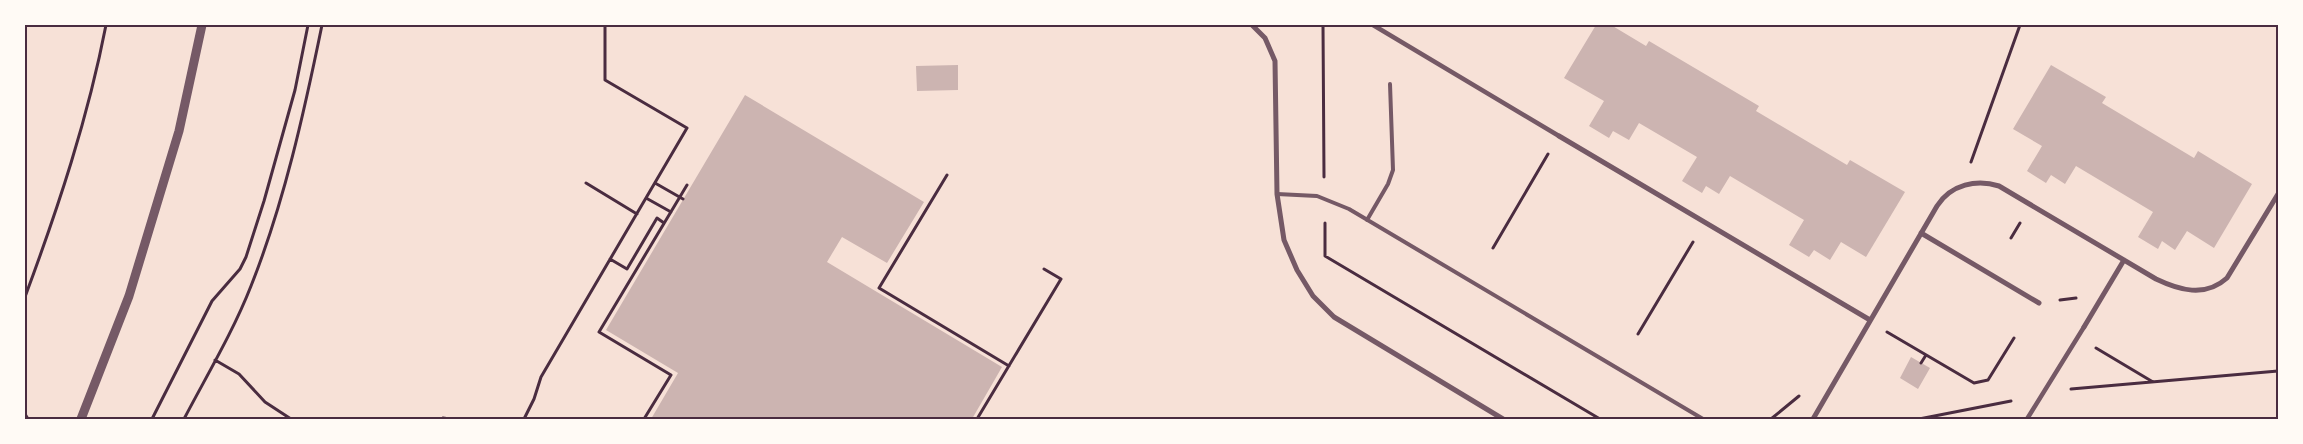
<svg xmlns="http://www.w3.org/2000/svg" width="2303" height="444" font-family="'IBM Plex Sans',sans-serif">
  <style>
    .building { fill: #ccb4b1 }
    .lines { fill: none; stroke-linecap: round; stroke-linejoin: round }
    .path { stroke: #4a2c40; stroke-width: 3 }
    .service { stroke: #755966; stroke-width: 4 }
    .pedestrian { stroke: #755966; stroke-width: 4.5 }
    .minor { stroke: #755966; stroke-width: 5 }
    .tertiary { stroke: #755966; stroke-width: 9 }
    .neatline { fill: none; stroke: #4a2c40; stroke-width: 2 }
  </style>
  <rect width="100%" height="100%" fill="#f7e1d7"/>
  <path class="building" d="M 1596,25 L 1611,25 L 1646,46 L 1649,41 L 1759,106 L 1756,111 L 1847,165 L 1850,160 L 1905,192 L 1866,257 L 1841,242 L 1830,260 L 1814,250 L 1809,257 L 1789,245 L 1804,220 L 1730,176 L 1719,194 L 1706,186 L 1702,193 L 1682,181 L 1697,157 L 1639,123 L 1629,140 L 1613,131 L 1609,138 L 1589,126 L 1604,101 L 1564,78 Z
    M 958,65 L 958,90 L 917,91 L 916,66 Z
    M 2051,65 L 2106,97 L 2102,103 L 2194,158 L 2198,151 L 2252,184 L 2214,248 L 2187,231 L 2175,250 L 2162,241 L 2158,249 L 2138,237 L 2153,212 L 2076,166 L 2065,184 L 2051,175 L 2046,183 L 2027,171 L 2042,146 L 2013,129 Z
    M 745,95 L 924,202 L 887,263 L 842,237 L 827,262 L 1002,367 L 972,419 L 651,419 L 678,373 L 606,330 Z
    M 1911,357 L 1930,368 L 1918,389 L 1900,378 Z"/>
  <g class="lines">
    <path class="path" d="M 1323,25 L 1324,177
      M 1971,162 L 2020,25
      M 947,175 L 879,288 L 1009,366
      M 586,183 L 637,214
      M 655,183 L 683,199
      M 646,198 L 671,212
      M 1325,223 L 1325,256 L 1600,419
      M 2011,238 L 2020,223
      M 1493,248 L 1548,154
      M 610,259 L 627,269 L 657,218 L 664,223
      M 25,297 C 58,208 88,118 106,25
      M 2060,300 L 2076,298
      M 1887,332 L 1974,383 L 1988,380 L 2014,338
      M 1638,334 L 1693,242
      M 2096,348 L 2153,382
      M 215,360 L 239,374 L 265,402 L 291,419
      M 1921,363 L 1926,355
      M 2071,389 L 2278,371
      M 25,414 L 28,419
      M 443,418 L 450,419
      M 152,419 L 212,301 L 240,269 L 246,257 L 264,201 L 295,90 L 308,25
      M 184,419 C 207,375 233,332 251,286 C 284,203 304,113 322,25
      M 524,419 L 534,399 L 541,377 L 687,128 L 605,80 L 605,25
      M 644,419 L 671,375 L 599,332 L 687,185
      M 977,419 L 1061,279 L 1044,269
      M 1771,419 L 1799,396
      M 1919,419 L 2011,401"/>
    <path class="service" d="M 1277,194 L 1317,196 L 1349,209 L 1703,419
      M 1367,220 L 1388,184 L 1393,170 L 1390,84"/>
    <path class="pedestrian" d="M 1373,25 L 1559,136
      M 2027,419 L 2084,327"/>
    <path class="minor" d="M 1252,25 L 1265,38 L 1275,61 L 1277,194 L 1284,240 L 1297,270 L 1313,296 L 1334,317 L 1503,419
      M 1559,136 L 1870,320
      M 1921,233 L 2039,303
      M 2084,327 L 2124,260
      M 1813,419 L 1937,206 C 1951,184 1977,179 1999,186 L 2156,279 C 2179,290 2205,298 2227,278 L 2278,194"/>
    <path class="tertiary" d="M 81,419 L 129,296 L 179,131 L 202,25"/>
  </g>
  <rect width="2303" height="444" fill="none" stroke="#fffaf5" stroke-width="52"/>
  <rect x="26" y="26" width="2251" height="392" class="neatline"/>
</svg>
